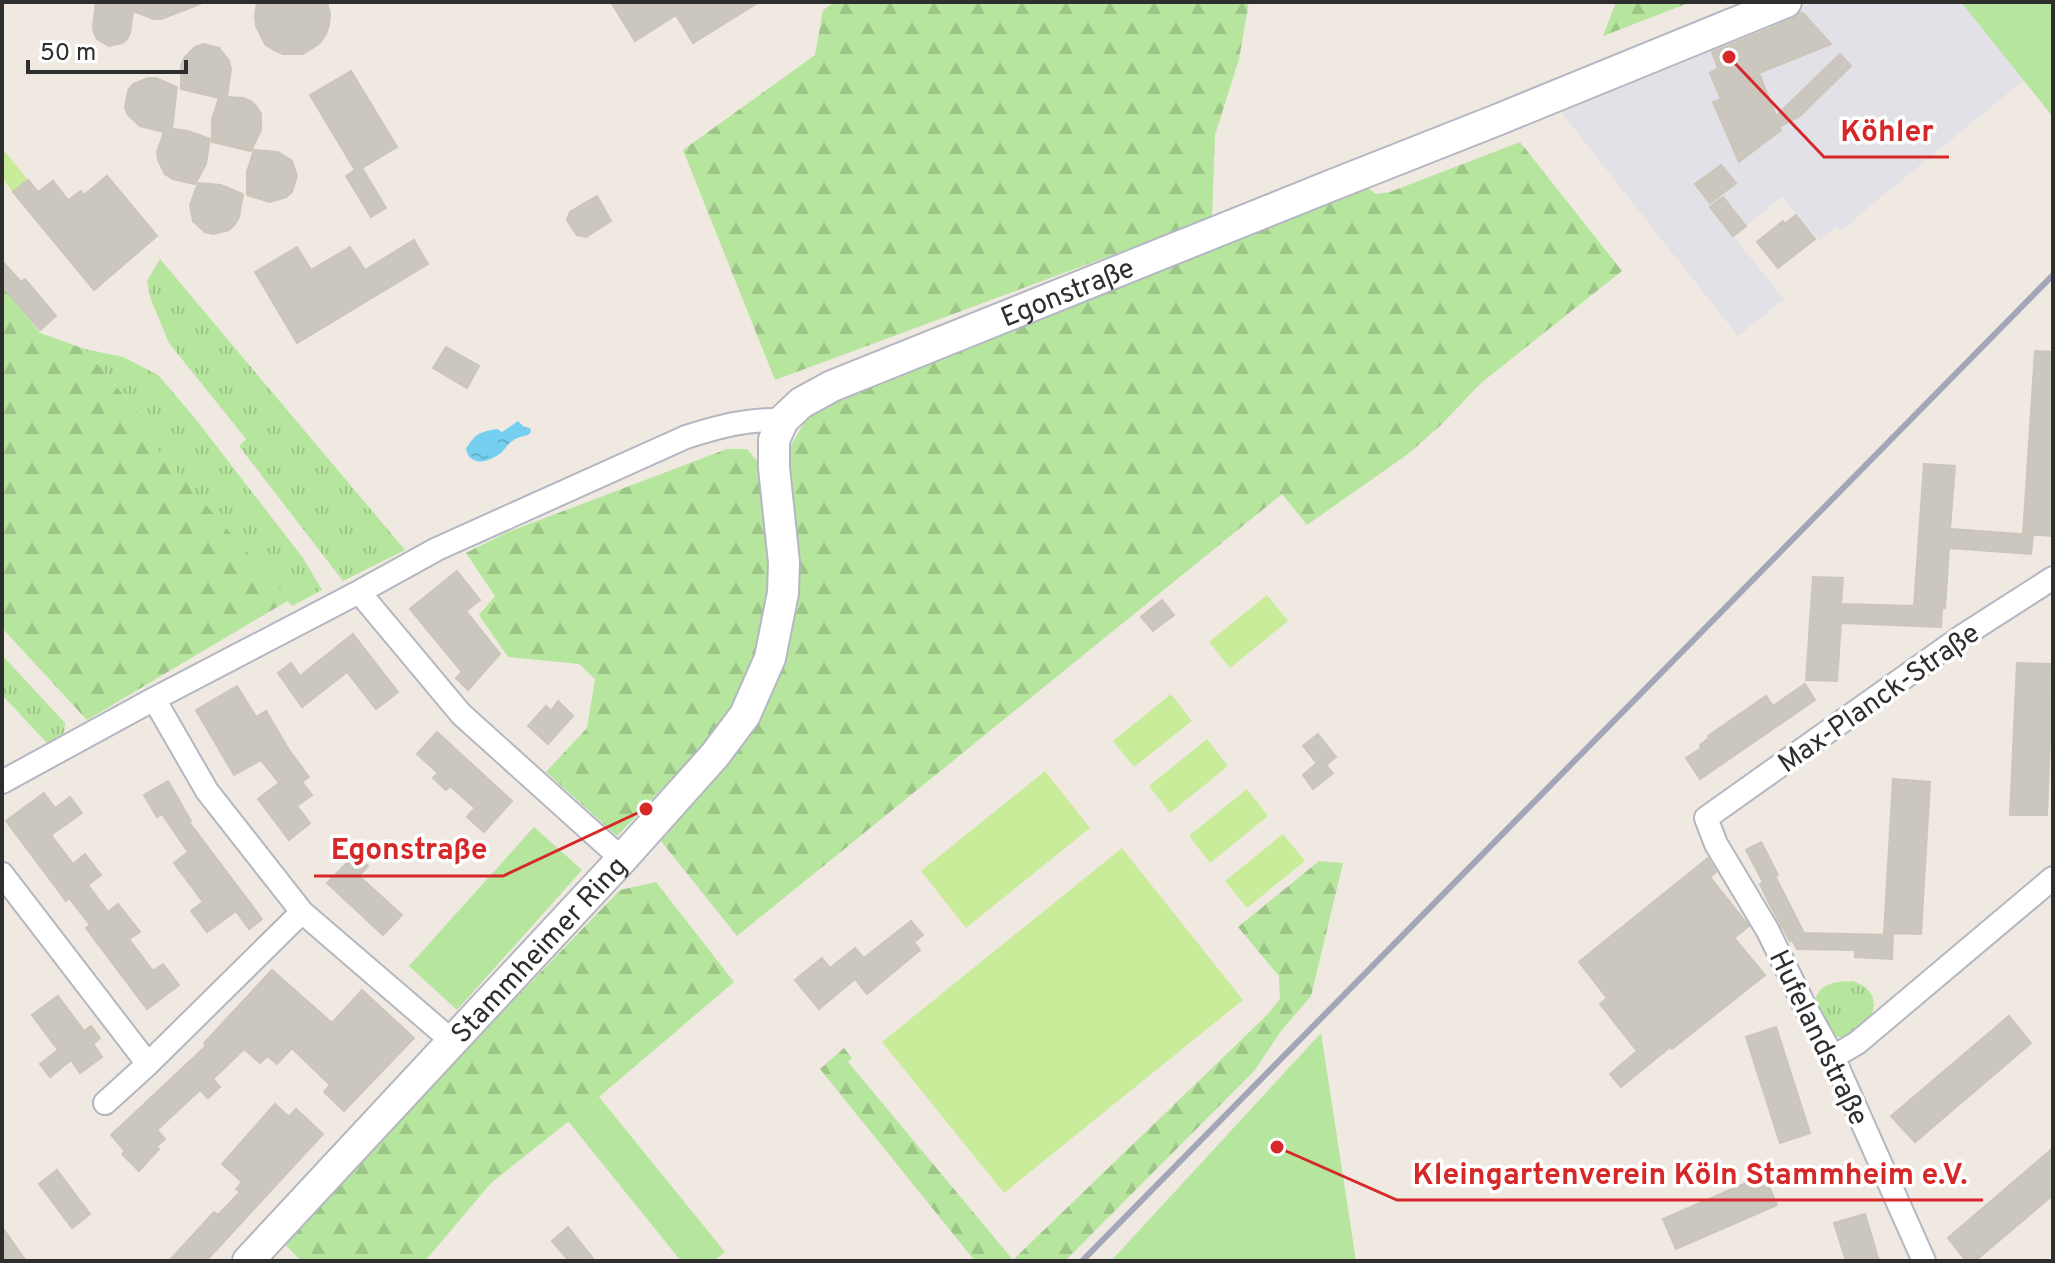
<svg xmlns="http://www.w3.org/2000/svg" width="2055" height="1263" font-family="Overpass,sans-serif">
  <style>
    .industrial { fill: #e3e1e8 }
    .grass { fill: url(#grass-tufts) }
    .forest { fill: url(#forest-firs) }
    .park { fill: #b6e59e }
    .pitch { fill: #c9ec9a }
    .water { fill: url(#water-ripples) }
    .building { fill: #cbc7bf; stroke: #cbc5ba; stroke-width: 2 }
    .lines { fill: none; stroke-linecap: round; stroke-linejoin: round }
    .street-casing { stroke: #b4b7c1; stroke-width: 26 }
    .secondary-casing { stroke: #b4b7c1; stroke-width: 34 }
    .street { stroke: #fff; stroke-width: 22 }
    .secondary { stroke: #fff; stroke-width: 30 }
    .rail { stroke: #a3a6b8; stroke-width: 6 }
    .labels { text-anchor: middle; stroke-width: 7; stroke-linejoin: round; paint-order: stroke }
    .street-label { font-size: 28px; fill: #2e2e2e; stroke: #fff }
    .leader { fill: none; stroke: #d62828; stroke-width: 3 }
    .callout-dot { fill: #d62828; stroke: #fff; stroke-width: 3 }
    .callout-label { font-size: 30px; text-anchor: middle; font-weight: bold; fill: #d62828; stroke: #fff; stroke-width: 7; stroke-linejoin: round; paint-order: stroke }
  </style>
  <defs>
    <pattern id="grass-tufts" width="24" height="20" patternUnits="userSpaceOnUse" patternTransform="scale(2)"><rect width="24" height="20" fill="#b6e59e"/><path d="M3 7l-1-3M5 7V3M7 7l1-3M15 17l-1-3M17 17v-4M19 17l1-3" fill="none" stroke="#9dc588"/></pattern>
    <pattern id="forest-firs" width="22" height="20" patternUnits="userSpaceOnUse" patternTransform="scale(2)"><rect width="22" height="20" fill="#b6e59e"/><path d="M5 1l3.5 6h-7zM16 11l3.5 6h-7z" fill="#9dc588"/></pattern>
    <pattern id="water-ripples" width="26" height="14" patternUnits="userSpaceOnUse" patternTransform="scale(2)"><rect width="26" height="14" fill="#75cff0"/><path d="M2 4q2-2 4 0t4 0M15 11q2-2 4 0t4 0" fill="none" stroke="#66b2ce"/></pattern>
  </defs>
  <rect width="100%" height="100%" fill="#efe9e1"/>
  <path class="industrial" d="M 1816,2 L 1961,2 L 2024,80 L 1840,231 L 1837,227 L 1819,241 L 1782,197 L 1733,236 L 1784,299 L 1738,336 L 1560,111 Z"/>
  <path class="grass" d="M 160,259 L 405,550 L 343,581 L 239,446 L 246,439 L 169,343 L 151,300 L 147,281 Z
    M 85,349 L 123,357 L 158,375 L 194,417 L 303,558 L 322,590 L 292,606 L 135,424 L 137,411 Z
    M 2,655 L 65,723 L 64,733 L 47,743 L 2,695 Z
    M 1853,981 C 1902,998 1852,1054 1829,1032 C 1822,1026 1818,1012 1814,1003 C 1820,982 1834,982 1853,981 Z"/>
  <path class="forest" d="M 835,2 L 1249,2 L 1239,59 L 1215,135 L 1212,218 L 775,380 L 683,150 L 815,55 L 823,10 Z
    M 1616,2 L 1691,2 L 1603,36 Z
    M 1520,142 L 1622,271 L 1481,383 L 1441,425 L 1408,454 L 1307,525 L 1282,494 L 737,936 L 661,841 L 733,758 L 776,679 L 789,498 L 790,447 L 806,420 L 830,400 L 1362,184 L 1376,194 L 1390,192 Z
    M 2,285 L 40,333 L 85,349 L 137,411 L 135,424 L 289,600 L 87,720 L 2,628 Z
    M 727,449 L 747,449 L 765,470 L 770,582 L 759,643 L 747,685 L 732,715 L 617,836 L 546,772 L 587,728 L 595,679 L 579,664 L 508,657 L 479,615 L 495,596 L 466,553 L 508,532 Z
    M 1319,861 L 1343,863 L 1311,996 L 1281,1031 L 1255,1070 L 1065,1261 L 975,1261 L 820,1069 L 844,1048 L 852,1058 L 848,1062 L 1013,1260 L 1266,1016 L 1280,999 L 1279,976 L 1238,927 Z
    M 656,882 L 734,982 L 599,1097 L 491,1183 L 425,1261 L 301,1261 L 282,1241 L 620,890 Z"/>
  <path class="park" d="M 1961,2 L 2053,2 L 2053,117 Z
    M 534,827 L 582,870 L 457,1010 L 409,966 Z
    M 1321,1033 L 1356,1261 L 1111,1261 Z
    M 599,1097 L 725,1252 L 713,1261 L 681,1261 L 568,1121 Z"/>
  <path class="pitch" d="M 2,148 L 28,180 L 13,192 L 2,178 Z
    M 1267,595 L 1288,621 L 1230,668 L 1209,642 Z
    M 1171,694 L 1192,721 L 1134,767 L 1113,741 Z
    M 1207,739 L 1228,766 L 1170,813 L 1149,786 Z
    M 1045,771 L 1090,828 L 966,928 L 921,871 Z
    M 1247,789 L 1268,816 L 1210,863 L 1189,836 Z
    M 1283,834 L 1305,861 L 1247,908 L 1225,881 Z
    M 1122,848 L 1243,1000 L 1004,1193 L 882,1042 Z"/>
  <path class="water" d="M 518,421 L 524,427 L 530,428 L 531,432 L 528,435 C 521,436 516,438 511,442 C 507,445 505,449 502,452 C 490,462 470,468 466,449 C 475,434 479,432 497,429 L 502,432 Z"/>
  <path class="building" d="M 96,2 L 200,2 L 200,4 L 161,19 L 154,19 L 133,11 L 130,33 L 127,39 L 122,43 L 109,46 L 97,39 L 94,33 L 93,27 Z
    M 257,2 L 327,2 L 330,14 L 329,25 L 326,34 L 320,43 L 303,54 L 283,54 L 274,50 L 265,44 L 256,26 L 255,16 Z
    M 611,2 L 759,2 L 693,43 L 676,15 L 635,41 Z
    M 1800,13 L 1803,13 L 1831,44 L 1759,73 L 1776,116 L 1840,54 L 1851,66 L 1800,116 L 1779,127 L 1781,130 L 1739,162 L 1713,102 L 1721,99 L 1710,73 L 1718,68 L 1712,52 L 1793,19 Z
    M 203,44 L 219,48 L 229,61 L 231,69 L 227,97 L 243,98 L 251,101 L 257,107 L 261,114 L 261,130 L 251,151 L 212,142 L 212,119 L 219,98 L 181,89 L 181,66 L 184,58 L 195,47 Z
    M 351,71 L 397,147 L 362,168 L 386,208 L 371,217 L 346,176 L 355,170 L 310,95 Z
    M 148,78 L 156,78 L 177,87 L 172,129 L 188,131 L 210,139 L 206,164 L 195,184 L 173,179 L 165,174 L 158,160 L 157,152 L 164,132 L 140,126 L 128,115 L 125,107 L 128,91 L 133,84 Z
    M 254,150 L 278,152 L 292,161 L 297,176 L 292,192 L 286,197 L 270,202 L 247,195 L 247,172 Z
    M 1721,165 L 1736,183 L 1710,203 L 1695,184 Z
    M 107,176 L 157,236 L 94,290 L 13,192 L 28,180 L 38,192 L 53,181 L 68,200 L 81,191 L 84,195 Z
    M 198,183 L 221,185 L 243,194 L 239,217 L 235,224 L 229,230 L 213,234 L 205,232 L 193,221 L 190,205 Z
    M 597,196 L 611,221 L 586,237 L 577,235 L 567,220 L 570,212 Z
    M 1723,197 L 1746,226 L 1733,236 L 1710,207 Z
    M 1796,215 L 1815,239 L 1778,268 L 1757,242 L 1783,221 L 1785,224 Z
    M 414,240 L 428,264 L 297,343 L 255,272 L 297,247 L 311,270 L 350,247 L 365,270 Z
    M 2,261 L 21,282 L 25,279 L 56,316 L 40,330 L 2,286 Z
    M 446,347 L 479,366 L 467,388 L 433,368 Z
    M 2035,351 L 2053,352 L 2053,536 L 2023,534 Z
    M 1924,464 L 1955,466 L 1950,529 L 2033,535 L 2031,554 L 1949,548 L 1945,608 L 1942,608 L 1941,627 L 1841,623 L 1837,681 L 1806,680 L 1813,577 L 1843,578 L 1841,604 L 1914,606 Z
    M 457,571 L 480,600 L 466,611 L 500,654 L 468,690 L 456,678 L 462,672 L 410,609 Z
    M 1162,600 L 1174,615 L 1153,631 L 1141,617 Z
    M 353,634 L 398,692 L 376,709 L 347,672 L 302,707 L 278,673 L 291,663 L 300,676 Z
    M 2017,663 L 2053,664 L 2047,815 L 2010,815 Z
    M 1805,684 L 1815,700 L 1700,779 L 1686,758 L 1701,748 L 1700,745 L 1709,738 L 1708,736 L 1766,696 L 1773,706 Z
    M 237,686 L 256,717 L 266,711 L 289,750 L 309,777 L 302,782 L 312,795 L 297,806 L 310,823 L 289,840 L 258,799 L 279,783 L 261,760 L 234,775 L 196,710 Z
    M 558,701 L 573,716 L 548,744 L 528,726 L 546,706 L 551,711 Z
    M 437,732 L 512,801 L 484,832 L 467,817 L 475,808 L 450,786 L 446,790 L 433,778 L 438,773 L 417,754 Z
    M 1318,734 L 1336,757 L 1326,765 L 1333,773 L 1313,789 L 1303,775 L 1317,763 L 1303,746 Z
    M 1893,779 L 1930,782 L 1921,934 L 1884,933 Z
    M 168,781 L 191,821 L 189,822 L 262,919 L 249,929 L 236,911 L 207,932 L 191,911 L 203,902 L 174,863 L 188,852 L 162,814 L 157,817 L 144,795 Z
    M 44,793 L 55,808 L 70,797 L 82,813 L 51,835 L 73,864 L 85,854 L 101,875 L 88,885 L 108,912 L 118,904 L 140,932 L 129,939 L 153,971 L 163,964 L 179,985 L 147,1009 L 86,928 L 90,925 L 69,898 L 66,901 L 6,821 Z
    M 1761,842 L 1778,875 L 1775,876 L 1804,933 L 1893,935 L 1892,959 L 1855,957 L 1855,950 L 1797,949 L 1792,940 L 1790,941 L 1770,905 L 1760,884 L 1763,882 L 1746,850 Z
    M 356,854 L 368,866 L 359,876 L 402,915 L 383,935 L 327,883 Z
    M 1708,858 L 1716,872 L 1710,877 L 1749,926 L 1734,938 L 1765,975 L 1672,1049 L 1670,1047 L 1621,1087 L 1610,1074 L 1637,1051 L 1600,1004 L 1607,998 L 1579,962 Z
    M 911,921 L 923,935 L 914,942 L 920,950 L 867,994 L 855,979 L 819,1009 L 795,980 L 822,958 L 830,968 L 855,948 L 864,958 Z
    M 272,970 L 332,1023 L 362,990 L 414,1038 L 344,1111 L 324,1092 L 330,1085 L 292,1048 L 277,1064 L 267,1056 L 260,1063 L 244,1049 L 213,1079 L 220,1087 L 208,1098 L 200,1090 L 157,1130 L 165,1139 L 156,1147 L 159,1149 L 139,1171 L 122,1154 L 125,1151 L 111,1135 L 206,1046 L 204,1043 Z
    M 58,996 L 84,1031 L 91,1026 L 100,1038 L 93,1044 L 102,1057 L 80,1073 L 71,1060 L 50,1077 L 40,1064 L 58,1050 L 32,1015 Z
    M 2009,1016 L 2031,1043 L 1915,1142 L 1891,1116 Z
    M 1776,1027 L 1810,1133 L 1780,1143 L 1746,1037 Z
    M 275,1104 L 289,1117 L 296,1109 L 323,1134 L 206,1261 L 169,1261 L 214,1212 L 218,1215 L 240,1192 L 236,1189 L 242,1182 L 222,1164 Z
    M 2053,1148 L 2053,1195 L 1975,1261 L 1966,1261 L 1948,1238 Z
    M 57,1170 L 90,1214 L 72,1228 L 39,1184 Z
    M 1764,1175 L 1777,1205 L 1676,1249 L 1663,1219 Z
    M 1865,1214 L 1879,1261 L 1846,1261 L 1834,1223 Z
    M 2,1227 L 26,1261 L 2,1261 Z
    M 568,1227 L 595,1261 L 569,1261 L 552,1241 Z"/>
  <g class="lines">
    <g class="street-casing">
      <path id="street" d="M 359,592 L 461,714 L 622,859
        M 154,699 L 207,791 L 302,912 L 452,1041
        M 2,782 L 154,699 L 359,592 L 437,549 L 686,437 C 721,426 746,419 783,420
        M 2,874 L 148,1064
        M 1833,1057 L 1857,1043 L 2053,878
        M 105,1103 L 148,1064 L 302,912
        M 1924,1261 L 1833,1057 L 1804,1005 L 1768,931 L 1716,844 L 1706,818 L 1961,637 L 2053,578"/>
    </g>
    <g class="secondary-casing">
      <g id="secondary">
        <path id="s1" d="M 248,1261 L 622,859 L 715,755 L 745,715 L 770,658 L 783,593 L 784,562 L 774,468 L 774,440 L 783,420 L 801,403 L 832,386 L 1335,184 L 1497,120 L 1786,2"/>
      </g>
    </g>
    <use href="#street" class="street"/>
    <use href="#secondary" class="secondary"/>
    <path class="rail" d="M 1082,1261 L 2053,275"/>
  </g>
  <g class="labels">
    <g class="street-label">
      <text dy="10" stroke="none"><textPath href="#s1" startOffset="1356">Egonstraße</textPath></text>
      <text transform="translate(1878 697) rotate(-35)" y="10">Max-Planck-Straße</text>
      <text dy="10" stroke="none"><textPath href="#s1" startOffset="426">Stammheimer Ring</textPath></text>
      <text transform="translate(1820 1037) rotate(64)" y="10">Hufelandstraße</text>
    </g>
  </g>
  <path class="leader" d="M1729 57L1824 157H1949M646 809L503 876H314M1277 1147L1397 1200H1983"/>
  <g class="callout-dot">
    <circle cx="1729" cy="57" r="8"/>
    <circle cx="646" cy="809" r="8"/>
    <circle cx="1277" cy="1147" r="8"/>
  </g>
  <g class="callout-label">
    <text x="1887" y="141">Köhler</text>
    <text x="409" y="859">Egonstraße</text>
    <text x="1690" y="1184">Kleingartenverein Köln Stammheim e.V.</text>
  </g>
  <rect width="2055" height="1263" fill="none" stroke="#2e2e2e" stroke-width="8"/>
  <path d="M28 60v12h158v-12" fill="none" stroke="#2e2e2e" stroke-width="4"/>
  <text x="40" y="60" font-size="24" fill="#2e2e2e" stroke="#ffffff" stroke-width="6" paint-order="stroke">50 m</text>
</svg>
